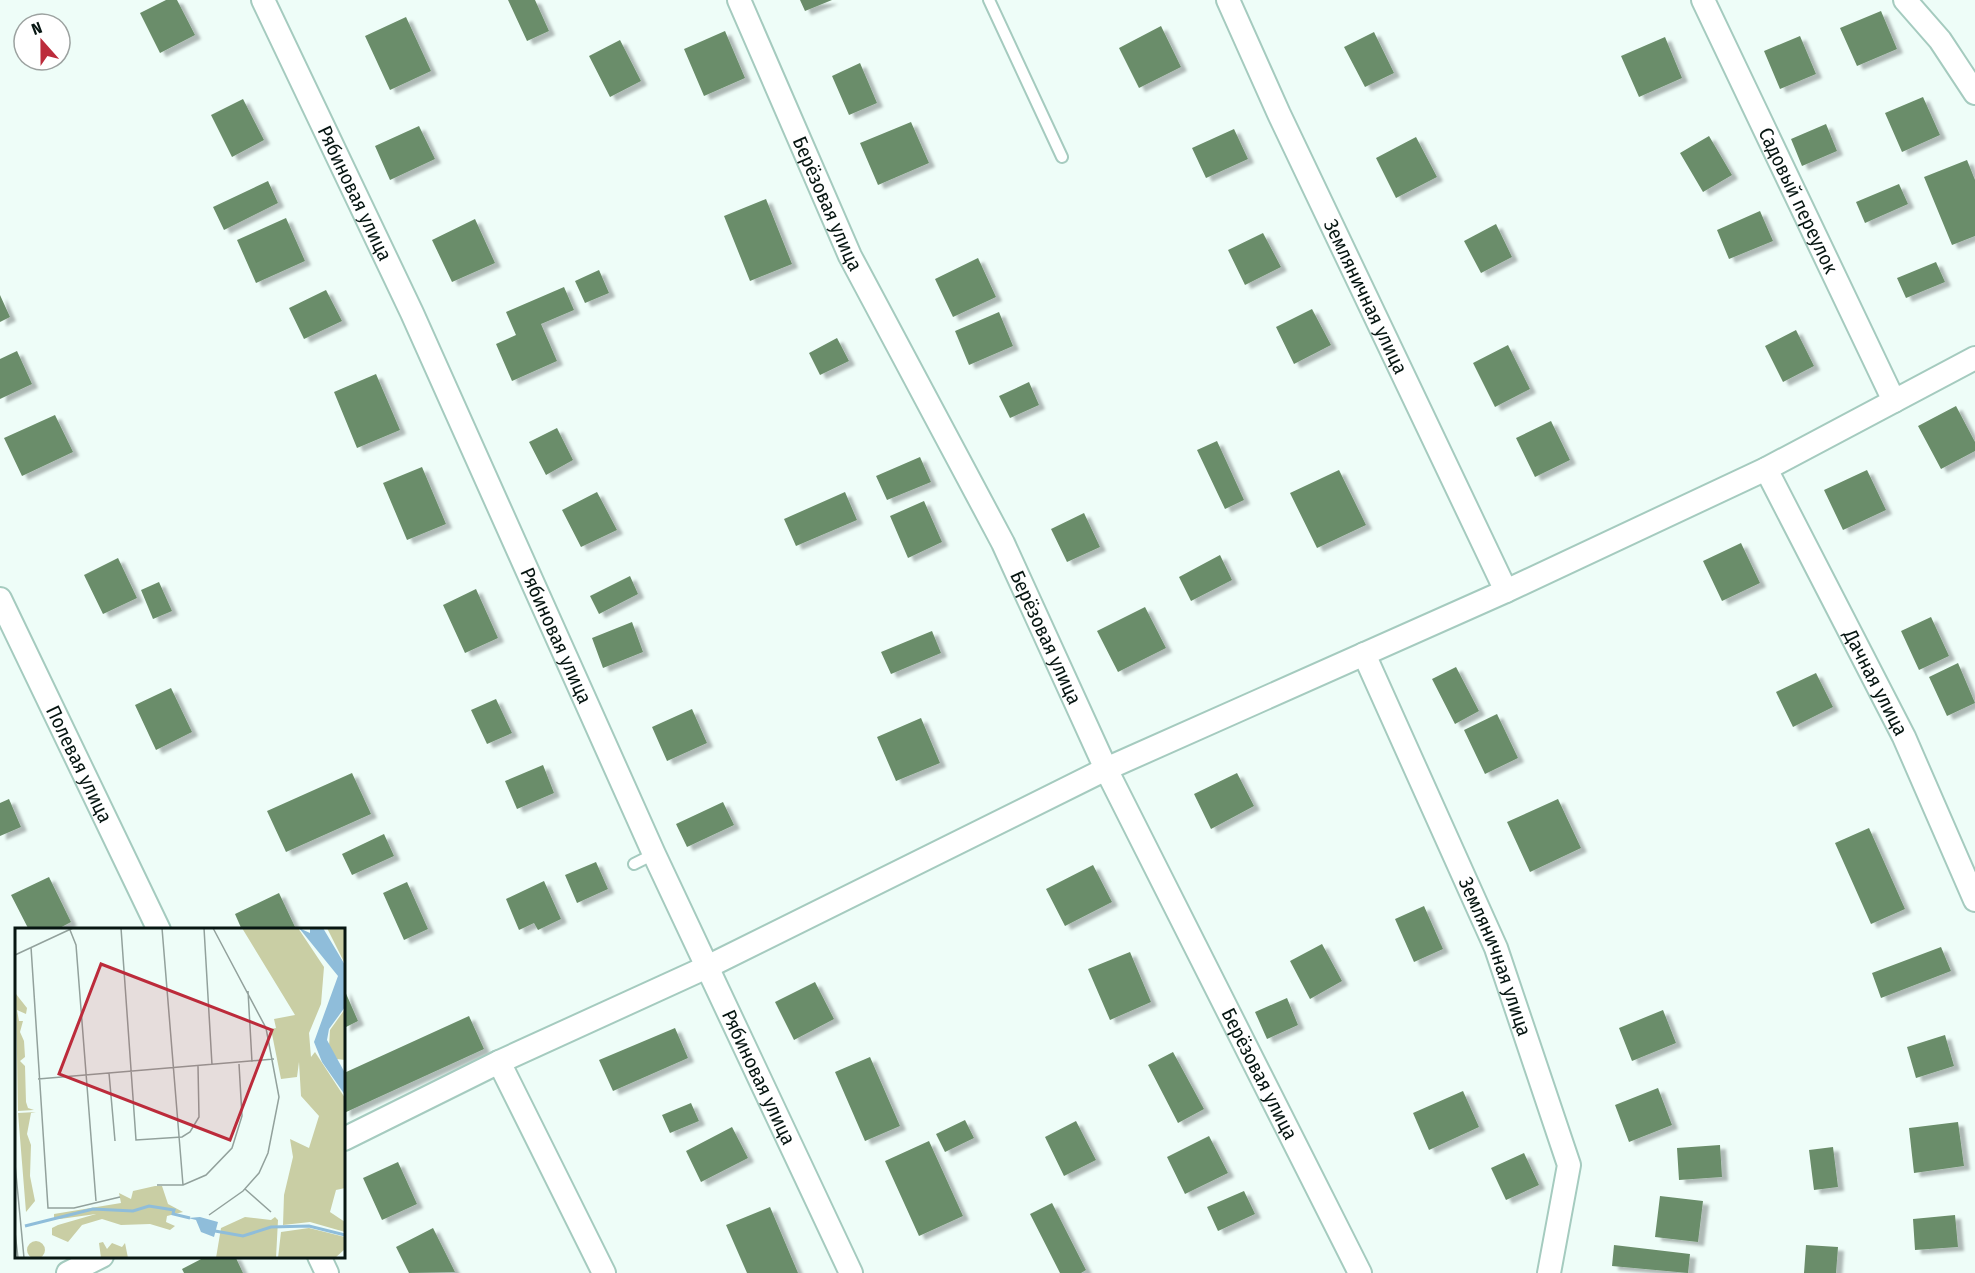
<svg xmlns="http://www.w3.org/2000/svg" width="1975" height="1273" font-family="'Fira Sans Condensed',sans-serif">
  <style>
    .building { fill: #6b8d6a; filter: url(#shadow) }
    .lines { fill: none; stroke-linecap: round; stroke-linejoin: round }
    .lane-casing { stroke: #a5cbbf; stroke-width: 14 }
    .street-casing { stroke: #a5cbbf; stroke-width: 26 }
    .lane { stroke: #fff; stroke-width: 10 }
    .street { stroke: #fff; stroke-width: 22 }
    .labels { text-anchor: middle; stroke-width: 4.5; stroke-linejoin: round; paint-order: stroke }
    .street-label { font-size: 20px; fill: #071612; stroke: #fff }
    .inset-river { fill: none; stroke: #8fbdda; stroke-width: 3 }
    .inset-road { fill: none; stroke: #92a19c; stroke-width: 1.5 }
    .view { fill: #bc2b3b; fill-opacity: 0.15; stroke: #bc2b3b; stroke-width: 3 }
    .inset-edge { fill: none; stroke: #071612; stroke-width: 3 }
  </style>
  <defs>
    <filter id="shadow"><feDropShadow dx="6" dy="4" stdDeviation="1.5" flood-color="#0004"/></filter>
  </defs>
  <rect width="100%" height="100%" fill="#eefdf8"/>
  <path class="building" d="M 166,0 L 177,0 L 195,35 L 160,53 L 140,13 Z
    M 508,0 L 535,0 L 549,31 L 527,41 Z
    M 800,0 L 832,0 L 805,11 Z
    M 1881,11 L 1897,49 L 1857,66 L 1840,28 Z
    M 406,17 L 431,71 L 390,90 L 365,36 Z
    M 1161,26 L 1181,67 L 1139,88 L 1119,48 Z
    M 725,31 L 745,78 L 704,96 L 684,49 Z
    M 1374,32 L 1394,73 L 1365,87 L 1344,47 Z
    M 1800,36 L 1816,74 L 1780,89 L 1764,51 Z
    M 1665,37 L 1682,78 L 1639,97 L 1621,56 Z
    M 620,40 L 641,81 L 610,97 L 589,56 Z
    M 860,63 L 877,103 L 849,115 L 832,76 Z
    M 1923,97 L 1940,135 L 1902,152 L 1885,113 Z
    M 243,99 L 264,140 L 232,157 L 211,115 Z
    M 911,122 L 929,163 L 878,185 L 860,143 Z
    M 1826,124 L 1837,151 L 1802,166 L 1791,139 Z
    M 419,126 L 435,159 L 390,180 L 375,146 Z
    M 1234,129 L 1248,159 L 1206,178 L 1192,148 Z
    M 1709,136 L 1732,175 L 1703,192 L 1680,153 Z
    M 1416,137 L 1437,177 L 1396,198 L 1376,158 Z
    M 1967,160 L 1975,180 L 1975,236 L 1952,245 L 1924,177 Z
    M 268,181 L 278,203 L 224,230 L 213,207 Z
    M 1899,184 L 1908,204 L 1865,223 L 1856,202 Z
    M 766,199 L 792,264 L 750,281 L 724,216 Z
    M 1760,211 L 1773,241 L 1729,259 L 1717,230 Z
    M 286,218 L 305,261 L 256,283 L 237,240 Z
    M 475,219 L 495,263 L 452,282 L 432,240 Z
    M 1496,224 L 1512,257 L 1481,273 L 1464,241 Z
    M 1263,233 L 1281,267 L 1245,285 L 1228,250 Z
    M 978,258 L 996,297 L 953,317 L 935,279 Z
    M 1936,262 L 1945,282 L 1906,298 L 1897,278 Z
    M 599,270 L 609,293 L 585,303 L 575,281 Z
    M 564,287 L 574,310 L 541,324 L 557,361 L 512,381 L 496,344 L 516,335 L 506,312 Z
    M 326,290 L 342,321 L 304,339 L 289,308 Z
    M 0,295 L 10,317 L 0,322 Z
    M 1312,309 L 1331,345 L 1294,364 L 1276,327 Z
    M 999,312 L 1013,346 L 969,365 L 955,331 Z
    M 1796,330 L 1814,366 L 1783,382 L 1765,346 Z
    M 837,338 L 849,361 L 820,375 L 809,353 Z
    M 1508,345 L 1530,389 L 1495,407 L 1473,363 Z
    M 17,351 L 32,384 L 0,399 L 0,359 Z
    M 376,374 L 400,430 L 357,448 L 334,392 Z
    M 1029,382 L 1039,405 L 1010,418 L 999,396 Z
    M 1956,406 L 1975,442 L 1975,451 L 1941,469 L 1918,426 Z
    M 55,415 L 73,452 L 22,476 L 4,438 Z
    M 1551,421 L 1570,460 L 1535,477 L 1516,438 Z
    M 557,428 L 573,460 L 546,475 L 529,442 Z
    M 1217,441 L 1244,500 L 1225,509 L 1197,450 Z
    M 920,457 L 931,482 L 887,500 L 876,476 Z
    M 422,467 L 446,524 L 407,540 L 383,483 Z
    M 1339,470 L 1366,525 L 1317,548 L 1290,493 Z
    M 1867,470 L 1886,510 L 1843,530 L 1824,490 Z
    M 597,492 L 617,530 L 581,547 L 562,510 Z
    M 845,492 L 857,520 L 796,546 L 784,519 Z
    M 924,501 L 942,542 L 908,558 L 890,516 Z
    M 1084,513 L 1100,547 L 1067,562 L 1051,529 Z
    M 1741,543 L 1760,583 L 1722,601 L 1703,561 Z
    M 1220,555 L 1232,580 L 1191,601 L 1179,577 Z
    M 118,558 L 137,598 L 103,614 L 84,575 Z
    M 630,576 L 638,594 L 599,614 L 590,596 Z
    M 159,582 L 172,611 L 153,619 L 141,590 Z
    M 476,589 L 498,638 L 465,653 L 443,605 Z
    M 1145,607 L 1166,648 L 1118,672 L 1097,631 Z
    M 1931,617 L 1949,656 L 1919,670 L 1901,631 Z
    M 632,622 L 643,652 L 603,668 L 592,638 Z
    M 932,631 L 941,653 L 891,674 L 881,652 Z
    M 1958,663 L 1975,703 L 1947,716 L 1929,677 Z
    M 1456,667 L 1479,711 L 1455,724 L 1432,679 Z
    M 1816,673 L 1833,707 L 1793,727 L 1776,692 Z
    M 171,688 L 192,732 L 156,750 L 135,705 Z
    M 496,699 L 512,733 L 487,744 L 471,710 Z
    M 692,709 L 707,743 L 667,761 L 652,727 Z
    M 1497,714 L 1518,758 L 1485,774 L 1464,730 Z
    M 921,718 L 940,763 L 896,781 L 877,737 Z
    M 543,765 L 554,793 L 517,809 L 505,781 Z
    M 352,773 L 371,814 L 286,852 L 267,811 Z
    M 1237,773 L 1254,806 L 1211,829 L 1194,794 Z
    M 9,799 L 21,827 L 0,836 L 0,803 Z
    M 1558,799 L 1581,848 L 1530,872 L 1507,822 Z
    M 723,802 L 734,825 L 687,847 L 676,824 Z
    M 1869,828 L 1905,909 L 1871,924 L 1835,843 Z
    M 384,834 L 394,856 L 352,875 L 342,854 Z
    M 596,862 L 608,889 L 577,903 L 565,875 Z
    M 1093,865 L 1112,902 L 1065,926 L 1046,889 Z
    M 49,877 L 71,922 L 56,930 L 29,930 L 11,895 Z
    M 544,881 L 561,919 L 538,930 L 534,923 L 519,930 L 506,899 Z
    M 407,882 L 428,929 L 404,940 L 383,893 Z
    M 279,893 L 295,927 L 290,930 L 242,930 L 235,914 Z
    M 1424,906 L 1443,949 L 1414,962 L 1395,919 Z
    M 1322,944 L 1342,981 L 1310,999 L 1290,961 Z
    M 1941,947 L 1951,971 L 1881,998 L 1872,973 Z
    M 1130,952 L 1151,1002 L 1110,1020 L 1088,969 Z
    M 815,982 L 834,1019 L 794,1040 L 775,1002 Z
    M 344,989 L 358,1021 L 344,1028 Z
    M 1287,998 L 1298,1025 L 1267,1039 L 1255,1012 Z
    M 1663,1010 L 1676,1043 L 1632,1061 L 1619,1028 Z
    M 469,1016 L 484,1049 L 344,1113 L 344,1073 Z
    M 675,1028 L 688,1058 L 613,1091 L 599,1060 Z
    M 1945,1035 L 1954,1066 L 1916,1078 L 1907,1047 Z
    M 1173,1052 L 1204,1109 L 1178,1123 L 1148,1065 Z
    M 870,1057 L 900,1126 L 865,1141 L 835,1072 Z
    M 1658,1088 L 1672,1125 L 1629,1142 L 1615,1105 Z
    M 1463,1091 L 1479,1127 L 1429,1150 L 1413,1113 Z
    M 691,1103 L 699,1121 L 670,1133 L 662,1115 Z
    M 965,1120 L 974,1138 L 945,1152 L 936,1134 Z
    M 1076,1121 L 1096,1160 L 1064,1176 L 1045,1137 Z
    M 1958,1122 L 1964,1166 L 1914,1173 L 1909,1128 Z
    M 732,1127 L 748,1158 L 701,1182 L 686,1151 Z
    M 1209,1136 L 1228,1173 L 1185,1194 L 1167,1157 Z
    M 929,1141 L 963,1216 L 919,1236 L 885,1161 Z
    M 1720,1145 L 1722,1177 L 1679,1180 L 1677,1148 Z
    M 1833,1147 L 1838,1187 L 1814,1190 L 1809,1150 Z
    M 1524,1153 L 1539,1185 L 1506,1200 L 1491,1168 Z
    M 398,1162 L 417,1204 L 382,1220 L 363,1178 Z
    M 1244,1191 L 1255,1214 L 1218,1231 L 1207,1207 Z
    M 1660,1196 L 1703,1201 L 1698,1242 L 1655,1237 Z
    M 1052,1203 L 1086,1270 L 1081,1273 L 1060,1273 L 1030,1214 Z
    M 770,1207 L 798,1273 L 747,1273 L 726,1225 Z
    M 1955,1215 L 1958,1247 L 1915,1250 L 1913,1219 Z
    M 433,1228 L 455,1272 L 409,1273 L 396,1247 Z
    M 1614,1245 L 1690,1254 L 1688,1273 L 1612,1266 Z
    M 1806,1245 L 1838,1247 L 1836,1273 L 1804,1273 Z
    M 207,1256 L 235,1256 L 243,1273 L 184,1273 L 182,1269 Z"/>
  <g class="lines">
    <g class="lane-casing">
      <path id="lane" d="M 989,0 L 1062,157
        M 634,864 L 654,854"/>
    </g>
    <g class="street-casing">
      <g id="street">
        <path id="s1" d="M 263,0 L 412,313 L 654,854 L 851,1273"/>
        <path id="s2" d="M 739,0 L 850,256 L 1003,543 L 1106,769 L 1360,1273"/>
        <path id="s3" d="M 1228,0 L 1279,114 L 1506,591"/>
        <path id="s4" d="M 1703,0 L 1894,401"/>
        <path d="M 1905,0 L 1940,40 L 1975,93"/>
        <path id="s5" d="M 1766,469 L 1904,737 L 1975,900"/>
        <path id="s6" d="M 0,599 L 159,930"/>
        <path id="s7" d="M 1364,654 L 1496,948 L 1569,1165 L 1549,1273"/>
        <path d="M 499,1062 L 604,1273"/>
        <path d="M 344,1139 L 499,1062 L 707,967 L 1106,769 L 1506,591 L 1766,469 L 1975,358"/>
        <path d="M 319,1256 L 327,1273"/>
        <path d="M 68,1273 L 102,1256"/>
      </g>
    </g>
    <use href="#lane" class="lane"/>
    <use href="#street" class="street"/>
  </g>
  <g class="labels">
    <g class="street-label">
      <text dy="7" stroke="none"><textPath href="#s1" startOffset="214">Рябиновая улица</textPath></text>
      <text dy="7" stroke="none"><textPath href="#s4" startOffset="222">Садовый переулок</textPath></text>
      <text dy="7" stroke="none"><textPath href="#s2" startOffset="222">Берёзовая улица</textPath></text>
      <text dy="7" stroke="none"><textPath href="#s3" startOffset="327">Земляничная улица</textPath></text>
      <text dy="7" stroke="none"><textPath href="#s1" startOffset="700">Рябиновая улица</textPath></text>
      <text dy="7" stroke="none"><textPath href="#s2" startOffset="708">Берёзовая улица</textPath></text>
      <text dy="7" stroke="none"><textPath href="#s5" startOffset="240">Дачная улица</textPath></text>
      <text dy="7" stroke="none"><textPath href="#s6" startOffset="183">Полевая улица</textPath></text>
      <text dy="7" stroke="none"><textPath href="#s7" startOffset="330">Земляничная улица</textPath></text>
      <text dy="7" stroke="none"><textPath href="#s2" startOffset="1194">Берёзовая улица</textPath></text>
      <text dy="7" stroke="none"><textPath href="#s1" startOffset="1186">Рябиновая улица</textPath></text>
    </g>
  </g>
  <g transform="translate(15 928)">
    <rect width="330" height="330" fill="#eefdf8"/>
    <path d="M 227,0 L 283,0 L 309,39 L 306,76 L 294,105 L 296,129 L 300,124 L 330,170 L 330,260 L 321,262 L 315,284 L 330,294 L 330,304 L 295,294 L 268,297 L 269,267 L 278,229 L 275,211 L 294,220 L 304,188 L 286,168 L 284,134 L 282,149 L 266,151 L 256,101 L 261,100 L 259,91 L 280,87 ZM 312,0 L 330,0 L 330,36 ZM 1,66 L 12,80 L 11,86 L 2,82 L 4,93 L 8,93 L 5,104 L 9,113 L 10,129 L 5,133 L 10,138 L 11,174 L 13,180 L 19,182 L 3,183 ZM 330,81 L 330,132 L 322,131 L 314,118 L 315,102 ZM 21,184 L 16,185 L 12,206 L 16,217 L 15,248 L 20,273 L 11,284 L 3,185 ZM 140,258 L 147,258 L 153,276 L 168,284 L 152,288 L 151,294 L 160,298 L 155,302 L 135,296 L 106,297 L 87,291 L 67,297 L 53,314 L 37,307 L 37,300 L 43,297 L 81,286 L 45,291 L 39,290 L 39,286 L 106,275 L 104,265 L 116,271 L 118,263 ZM 230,289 L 256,292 L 260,289 L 263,292 L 261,330 L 201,330 L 206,300 ZM 294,300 L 330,309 L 330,321 L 320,330 L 263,330 L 266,304 ZM12 322a9 9 0 1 1 18 0a9 9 0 1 1-18 0ZM 88,314 L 92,321 L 97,315 L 107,319 L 110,315 L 113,330 L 86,330 L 84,315 Z" fill="#c9cea4"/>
    <path d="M 284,0 L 295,5 L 295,0 L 308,0 L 330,37 L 330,79 L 314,101 L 312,112 L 330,145 L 330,167 L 307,134 L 299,114 L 323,48 ZM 185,289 L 203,294 L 199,309 L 186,304 L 181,292 L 173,290 Z" fill="#8fbdda"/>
    <path class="inset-river" d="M 10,298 L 78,281 L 118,283 L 134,278 L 159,282 L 158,286 L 175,290M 200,303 L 228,308 L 256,299 L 294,298 L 330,307"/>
    <path class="inset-road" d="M 106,0 L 121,212 L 167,209 L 175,204 L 184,189 L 183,138M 147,0 L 168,257M 189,0 L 197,137M 55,2 L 61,17 L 81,273M 16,19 L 33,280 L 59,280 L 105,269M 0,27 L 58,0M 233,63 L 237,134M 94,145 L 100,213M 23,151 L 259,131M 0,236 L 9,330M 142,257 L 168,257 L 191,247 L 217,220 L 227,188 L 224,136M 230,261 L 256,284M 194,287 L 228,263 L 244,245 L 253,225 L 264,169 L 251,100 L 198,0M 0,304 L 3,330"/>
    <path class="view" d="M 86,36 L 257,102 L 215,212 L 44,146 Z"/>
    <rect width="330" height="330" class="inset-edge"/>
  </g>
  <g transform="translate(42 42) rotate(339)"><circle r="28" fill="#ffffff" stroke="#9ca2a0" stroke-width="1.5"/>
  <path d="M0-4.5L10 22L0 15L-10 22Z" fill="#bc2b3b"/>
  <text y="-9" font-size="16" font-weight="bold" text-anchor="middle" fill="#071612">N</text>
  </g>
</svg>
